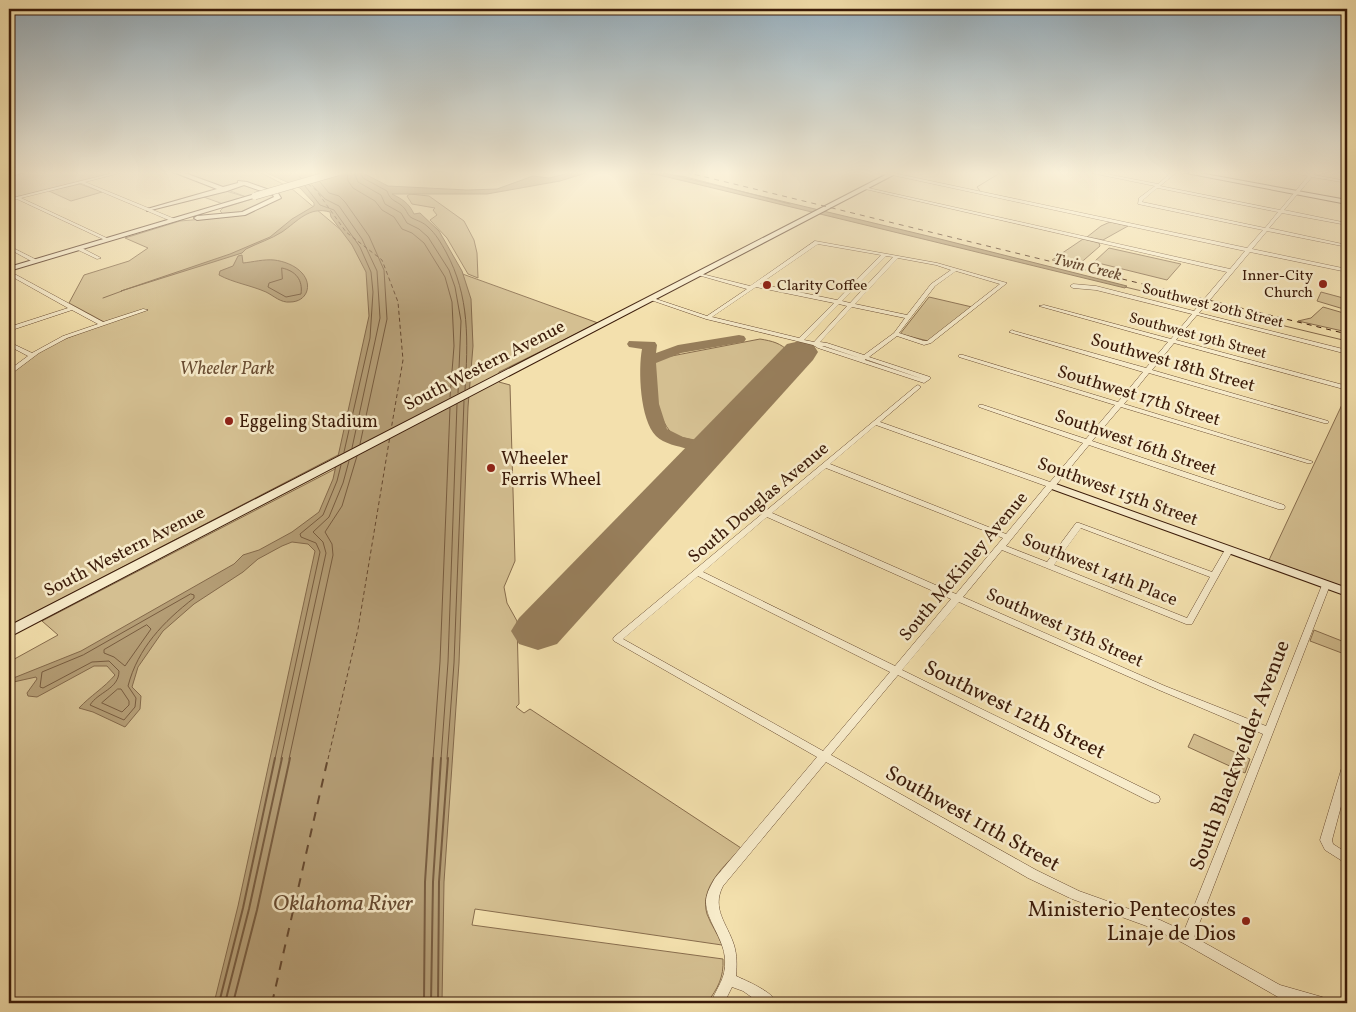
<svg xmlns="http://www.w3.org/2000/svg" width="1356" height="1012" font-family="Vollkorn,serif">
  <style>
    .green { fill: #d4bf91; stroke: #886d4d }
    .water { fill: #b49d75; stroke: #84694a }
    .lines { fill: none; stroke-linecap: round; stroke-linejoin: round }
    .shore-far1 { stroke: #785c3f; stroke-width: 1 }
    .shore { stroke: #785c3f; stroke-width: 2 }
    .stream { stroke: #84694a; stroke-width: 1 }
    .ferry-far1 { stroke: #65482f; stroke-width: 1; stroke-dasharray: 4 3; stroke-linecap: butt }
    .ferry { stroke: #65482f; stroke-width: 2; stroke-dasharray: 9 8; stroke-linecap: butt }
    .taxiway { fill: #977e5b; fill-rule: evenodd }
    .runway { fill: #977e5b; fill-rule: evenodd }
    .street-casing { stroke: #694c32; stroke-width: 1 }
    .secondary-casing { stroke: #3b1b09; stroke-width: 2 }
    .street { fill: #f7ebca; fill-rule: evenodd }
    .secondary { fill: #f7ebca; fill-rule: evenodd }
    .rail { stroke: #3b1b09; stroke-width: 1; stroke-dasharray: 5 5; stroke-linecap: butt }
    .secondary-bridge-casing { stroke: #3b1b09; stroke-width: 8; stroke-linecap: butt }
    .secondary-bridge { stroke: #f7ebca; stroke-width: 7 }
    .poi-dot { fill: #8f2418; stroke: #f7ebca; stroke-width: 2 }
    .labels { text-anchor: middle; stroke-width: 5; stroke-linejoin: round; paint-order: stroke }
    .far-poi-label { font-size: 15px; fill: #3b1b09; stroke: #f7ebca; text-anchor: end }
    .far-street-label { font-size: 15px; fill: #3b1b09; stroke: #f7ebca }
    .far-water-label { font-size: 16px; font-style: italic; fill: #65482f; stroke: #f7ebca }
    .street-label { font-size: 18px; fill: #3b1b09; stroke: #f7ebca }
    .park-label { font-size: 18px; font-style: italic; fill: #694c32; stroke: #f7ebca }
    .poi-label { font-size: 18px; fill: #3b1b09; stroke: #f7ebca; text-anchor: start }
    .near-street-label { font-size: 21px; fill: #3b1b09; stroke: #f7ebca }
    .near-poi-label { font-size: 21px; fill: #3b1b09; stroke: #f7ebca; text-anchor: end }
    .near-water-label { font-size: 22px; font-style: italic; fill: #65482f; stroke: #f7ebca }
  </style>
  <rect width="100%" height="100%" fill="#f3e0ad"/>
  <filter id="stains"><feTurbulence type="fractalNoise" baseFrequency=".004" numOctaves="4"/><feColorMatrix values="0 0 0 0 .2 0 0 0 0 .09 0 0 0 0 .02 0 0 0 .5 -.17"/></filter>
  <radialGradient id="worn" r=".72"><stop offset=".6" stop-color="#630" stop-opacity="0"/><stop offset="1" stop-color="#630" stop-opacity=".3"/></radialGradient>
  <path class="green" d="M 27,172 L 119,172 L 9,200 L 9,176 Z
    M 179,172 L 259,172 L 291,188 L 341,230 L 598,323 L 499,372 L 499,382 L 510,385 L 515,561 L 504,587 L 507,603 L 517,621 L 519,704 L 516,707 L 524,713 L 530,709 L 741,848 C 725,866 699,887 707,914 C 711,925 718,934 722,945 L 475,909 L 472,925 L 723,959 C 724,977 718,988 707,1003 L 9,1003 L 9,662 L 58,635 L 42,621 L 335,469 L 338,455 L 9,626 L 9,375 L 41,351 L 62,340 L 106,323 L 69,303 L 84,275 L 129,261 L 148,248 L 125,238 L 180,221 L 238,216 L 268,205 L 265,204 L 246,212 L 223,214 L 220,211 L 223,208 L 252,199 Z
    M 80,184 L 102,192 L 71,201 L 49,191 Z
    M 226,191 L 246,197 L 223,204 L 201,196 Z
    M 410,194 L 429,196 L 464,221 L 474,240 L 477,253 L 478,278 L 468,274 L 447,238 L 430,220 L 437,215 L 433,210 L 435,208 L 412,204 L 407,196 Z
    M 1110,222 L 1128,226 L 1103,240 L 1087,237 L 1101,226 Z
    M 1083,239 L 1099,243 L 1100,246 L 1077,266 L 1052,260 Z
    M 1109,248 L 1181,264 L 1167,280 L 1094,262 Z
    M 1321,292 L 1347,299 L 1347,310 L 1317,301 Z
    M 929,297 L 972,307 L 928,341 L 900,334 Z
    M 1323,307 L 1347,314 L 1347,332 L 1298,321 L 1311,318 Z
    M 760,339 C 772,341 781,343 789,352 L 697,441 C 689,439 674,437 669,430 C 655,412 655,384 652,362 L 656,359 Z
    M 1347,394 L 1347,588 L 1269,560 Z
    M 1314,630 L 1347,643 L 1347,655 L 1310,641 Z
    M 1194,734 L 1250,759 L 1245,773 L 1188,747 Z"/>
  <path class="water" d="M 265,172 L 361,172 L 388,186 L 467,190 L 497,189 L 533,176 L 549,178 L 573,172 L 589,172 L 560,181 L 487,194 L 392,194 C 402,199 409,203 414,214 L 420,213 L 439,231 L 462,271 L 471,299 L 473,346 L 468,407 L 459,663 L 444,882 L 442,1003 L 214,1003 L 238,906 L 315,551 L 308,544 L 292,542 L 282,546 L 258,559 L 243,572 L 194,604 L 163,631 L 138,667 L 132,687 L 141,696 L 140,709 L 125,727 L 93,712 L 79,708 C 90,696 104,688 115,675 L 107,666 L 94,666 L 37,697 L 28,696 L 27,693 L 37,679 L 36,677 L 9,683 L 11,679 L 81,651 L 234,564 L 243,555 L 259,550 L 292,532 L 319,512 L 333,479 L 369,316 L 366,272 L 352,245 L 331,217 L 330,212 C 309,206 298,221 282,232 C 271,239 258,243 246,249 L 242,253 L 121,291 L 230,254 L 270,237 L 292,219 L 314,206 L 314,203 L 300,188 Z
    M 630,172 L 660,172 L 928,236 L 1127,286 L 1125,288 L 684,181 L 659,175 Z
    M 242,255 L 243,263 C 253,262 264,259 274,260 C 283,261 295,265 302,273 C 313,285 307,302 290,302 C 281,303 274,296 266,292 C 250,285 234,283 219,275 L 220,271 L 233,266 L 238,256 Z"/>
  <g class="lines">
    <path class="shore-far1" d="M 347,172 L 348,181 L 353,188 L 375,201 L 382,210 L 394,217 L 402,229 L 412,233 L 424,243 L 445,277 L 452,302 L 454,346 L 450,397
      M 354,172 L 358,182 L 381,195 L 385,204 L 401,213 L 407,223 L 419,229 L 428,237 L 449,270 L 455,287 L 461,321 L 458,393
      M 360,172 L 363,178 L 387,191 C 391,203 398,200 405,209 C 407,212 409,217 412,218 C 418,221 423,222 428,227 C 436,234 441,243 446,252 C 470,296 468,342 465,390
      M 320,182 L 329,193 L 339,196 L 345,202 L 369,236 L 384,270 L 387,319 L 360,444
      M 312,185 L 325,199 L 339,206 L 362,239 L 377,271 L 380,318 L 352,448
      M 305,186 L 320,205 L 334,210 L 360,247 L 371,272 L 373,292 L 370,338 L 344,452
      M 282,268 C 296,271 303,280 301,294 L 286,297 L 268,287 L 269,283 L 282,279 Z
      M 191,594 L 194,595 L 194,598 C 163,622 138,648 128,686 L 136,698 L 135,707 L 124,720 L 90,705 C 98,692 119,689 119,671 L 109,661 L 92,662 L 43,688 L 40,687 L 42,672 L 83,655 Z
      M 147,625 L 151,629 L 125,666 L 114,657 L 104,653 L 104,650 Z
      M 118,689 L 121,689 L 129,701 L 129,705 L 122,712 L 102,703 Z
      M 275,759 L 320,552 L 316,543 L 301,537 L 300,534 L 323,515 L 337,481 L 341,465
      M 281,759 L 326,553 L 323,542 L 313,532 L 329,517 L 343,483 L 349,461
      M 289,759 L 333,555 L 332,544 L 325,532 L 342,506 L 357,456
      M 433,759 L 440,662 L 450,408
      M 441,759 L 448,662 L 457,404
      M 447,759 L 454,663 L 464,401"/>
    <path class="shore" d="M 219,1003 L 243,908 L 275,758
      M 225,1003 L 249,909 L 282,758
      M 233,1003 L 257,910 L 290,758
      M 424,1003 L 425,882 L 433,758
      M 431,1003 L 433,882 L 441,758
      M 438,1003 L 439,882 L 448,758"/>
    <path class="stream" d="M 657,172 L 686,177 L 790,204
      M 980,191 L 977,187 L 1000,173
      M 1125,287 L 1193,303
      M 103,298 L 122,291
      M 1210,308 L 1347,341"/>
    <path class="ferry-far1" d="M 293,172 L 301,178
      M 308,184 L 316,190 L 346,232 L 382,260 L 398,302 L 403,360 L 391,430
      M 328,759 L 358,629 L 390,436"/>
    <path class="ferry" d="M 272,1003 L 328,758"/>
    <path class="taxiway" d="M 739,335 L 744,336 L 746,339 L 744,342 L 681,353 L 656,363 L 659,404 L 667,429 L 683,437 L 715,444 L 718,448 L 715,452 C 706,454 697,451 688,449 C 678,446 664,444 656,436 C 640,420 638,370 642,349 L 629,347 L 627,344 L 629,341 L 655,342 L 657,345 L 656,353 L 678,345 Z"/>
    <path class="runway" d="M 800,341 L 813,344 L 818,352 L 813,360 L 557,644 L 538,650 L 519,644 L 511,631 L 519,618 L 787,344 Z"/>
    <g class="street-casing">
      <path id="street" d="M 117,172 L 124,172 L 85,182 L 175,219 L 175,221 L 171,221 L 81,183 L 21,198 L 109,239 L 109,241 L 107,241 L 17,199 L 9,201 L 9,199 Z
        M 876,172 L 891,174 L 893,173 L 1247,248 L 1263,230 L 1138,204 L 1139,198 L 1155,186 L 1087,172 L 1096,172 L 1158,184 L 1172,172 L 1177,172 L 1160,186 L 1280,210 L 1308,176 L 1287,172 L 1296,172 L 1310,174 L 1312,172 L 1316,172 L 1314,175 L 1347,181 L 1347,183 L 1312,177 L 1284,210 L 1347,223 L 1347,225 L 1282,213 L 1269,228 L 1347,245 L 1347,247 L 1267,231 L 1252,249 L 1347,269 L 1347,272 L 1250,252 L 1199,313 L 1347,350 L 1347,354 L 1197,315 L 1176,340 L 1347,386 L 1347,390 L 1174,343 L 1152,370 L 1328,421 L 1329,422 L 1328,423 L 1324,423 L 1149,373 L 1124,404 L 1311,461 L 1313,462 L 1311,463 L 1307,463 L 1121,407 L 1092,441 L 1284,505 L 1285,507 L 1284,509 L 1278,509 L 1089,445 L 1056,485 L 1056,488 L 1053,488 L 1006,546 L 1047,562 L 1076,523 L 1079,523 L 1212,572 L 1226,548 L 1232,548 L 1233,550 L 1192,624 L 1186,624 L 1002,550 L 963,597 L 1165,686 L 1266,726 L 1322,585 L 1323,583 L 1329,583 L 1330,585 L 1194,937 L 1280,985 L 1322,997 L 1326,999 L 1328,1003 L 1300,1003 L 1278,997 L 1183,943 L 1152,928 L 1072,899 L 1028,878 L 826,762 L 723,886 C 711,909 727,923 734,945 C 737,955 737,965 736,976 C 747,981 773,992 777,1003 L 760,1003 L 743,991 L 732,987 L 724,1003 L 711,1003 C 717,986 726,980 725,959 C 724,938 705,919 706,900 C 707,892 711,885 715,878 L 817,757 L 614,641 L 613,639 L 614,637 L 916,386 L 918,385 L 921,387 L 880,422 L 1050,482 L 1083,443 L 979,407 L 978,406 L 979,405 L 983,405 L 1086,439 L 1115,405 L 959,357 L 959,355 L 963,355 L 1118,402 L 1143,372 L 1009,332 L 1012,330 L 1014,331 L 1146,368 L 1168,342 L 1039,306 L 1044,305 L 1171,339 L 1192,314 L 1096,290 L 1073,288 L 1070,286 L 1073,284 L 1096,286 L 1194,311 L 1227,272 L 865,189 L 864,189 L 864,187 L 1230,269 L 1245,251 L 892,175 L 890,176 ZM 1157,188 L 1158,188 L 1278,212 L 1265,228 L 1142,202 L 1143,200 ZM 876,425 L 1046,486 L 1006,534 L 830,464 ZM 826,468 L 1003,538 L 956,594 L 772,513 ZM 767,517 L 951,599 L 895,666 L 703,572 ZM 1081,528 L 1210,577 L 1187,618 L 1054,565 ZM 698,576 L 890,672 L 823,751 L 623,639 ZM 959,602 L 1159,690 L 1263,734 L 1184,931 L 1160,920 L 1079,891 L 1036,870 L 831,755 L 898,675 L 1151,802 L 1155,803 L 1159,802 L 1160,799 L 1159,796 L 902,670 Z
        M 815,241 L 937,263 L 1007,283 L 931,343 L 924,345 L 897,336 L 869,357 L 930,377 L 930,379 L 924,383 L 818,348 L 813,345 L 706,319 L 648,299 L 653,298 L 707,316 L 747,289 L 698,275 L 698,273 L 750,286 ZM 818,244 L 881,255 L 837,300 L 760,284 ZM 886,256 L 893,257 L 850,303 L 842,301 ZM 898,258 L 936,265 L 951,270 L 931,284 L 907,315 L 855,304 ZM 956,271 L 1000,284 L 927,341 L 924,341 L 899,333 L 935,286 ZM 756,287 L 834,303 L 799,338 L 712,317 ZM 839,304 L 847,306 L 814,342 L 804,340 ZM 852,307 L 905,318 L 894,333 L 864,355 L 827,343 L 820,342 ZM 822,346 L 824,346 L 860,358 ZM 865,359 L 923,379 L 865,360 Z
        M 9,246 L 37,260 L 37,261 L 33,262 L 9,249 Z
        M 76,247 L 80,247 L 101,258 L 97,259 L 76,249 Z
        M 9,271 L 103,322 L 143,309 L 148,310 L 67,338 L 39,353 L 11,374 L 9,375 L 9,370 L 28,356 L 9,346 L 9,342 L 32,353 L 63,336 L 98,324 L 72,310 L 9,331 L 9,327 L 68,308 L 9,275 Z
        M 1347,763 L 1347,784 L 1332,840 L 1333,844 L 1347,853 L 1347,864 L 1325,850 L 1320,840 L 1342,767 L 1343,764 Z"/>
    </g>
    <g class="secondary-casing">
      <path id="secondary" d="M 14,172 L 24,172 L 9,177 L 9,173 Z
        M 173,172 L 182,172 L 223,187 L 238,183 L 238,181 L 247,182 L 278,193 L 281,198 L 245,215 L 197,220 L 194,218 L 197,216 L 242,212 L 274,197 L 273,195 L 244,185 L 227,191 L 147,211 L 147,209 L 217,189 Z
        M 891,172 L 899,172 L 9,637 L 9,626 Z
        M 1181,172 L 1194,172 L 1347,200 L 1347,204 Z
        M 255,194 L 258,196 L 257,197 L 9,271 L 9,267 Z
        M 1053,483 L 1347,588 L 1347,596 L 1049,488 L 1048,486 Z"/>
    </g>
    <use href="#street" class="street"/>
    <use href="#secondary" class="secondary"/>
    <path class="rail" d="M 685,172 L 1347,334"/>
    <g class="secondary-bridge-casing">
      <path id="secondary-bridge" d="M 255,196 L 338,172"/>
    </g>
    <use href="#secondary-bridge" class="secondary-bridge"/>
  </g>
  <linearGradient id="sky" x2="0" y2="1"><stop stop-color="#93abba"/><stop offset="0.55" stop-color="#faf1da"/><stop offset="1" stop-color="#faf1da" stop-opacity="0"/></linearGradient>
  <rect width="1356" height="314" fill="url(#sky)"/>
  <g class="poi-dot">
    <circle cx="1323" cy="284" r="5"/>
    <circle cx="767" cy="285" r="5"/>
    <circle cx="229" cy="421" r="5"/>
    <circle cx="491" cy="468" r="5"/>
    <circle cx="1246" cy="921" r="5"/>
  </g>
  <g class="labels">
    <g class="far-poi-label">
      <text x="1313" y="280">Inner-City<tspan x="1313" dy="17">Church</tspan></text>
      <text x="777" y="290" text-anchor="start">Clarity Coffee</text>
    </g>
    <g class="far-street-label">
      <text transform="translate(1213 305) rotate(14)" y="5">Southwest 20th Street</text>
      <text transform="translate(1198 335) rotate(15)" y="5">Southwest 19th Street</text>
    </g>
    <g class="far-water-label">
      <text transform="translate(1088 266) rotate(14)" y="6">Twin Creek</text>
    </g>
    <g class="street-label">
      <text transform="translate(1173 362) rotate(16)" y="6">Southwest 18th Street</text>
      <text transform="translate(484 365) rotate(-27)" y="6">South Western Avenue</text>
      <text transform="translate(1139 395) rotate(17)" y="6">Southwest 17th Street</text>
      <text transform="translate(1136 442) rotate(19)" y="6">Southwest 16th Street</text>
      <text transform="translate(1118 491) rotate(20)" y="6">Southwest 15th Street</text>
      <text transform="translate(758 502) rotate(-40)" y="6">South Douglas Avenue</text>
      <text transform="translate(124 551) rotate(-27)" y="6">South Western Avenue</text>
      <text transform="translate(963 566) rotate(-50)" y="6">South McKinley Avenue</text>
      <text transform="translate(1100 569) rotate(22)" y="6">Southwest 14th Place</text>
      <text transform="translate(1065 627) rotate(24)" y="6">Southwest 13th Street</text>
    </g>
    <g class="park-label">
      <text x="227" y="374">Wheeler Park</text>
    </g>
    <g class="poi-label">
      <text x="239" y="427">Eggeling Stadium</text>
      <text x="501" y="464">Wheeler<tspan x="501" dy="21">Ferris Wheel</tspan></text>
    </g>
    <g class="near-street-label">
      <text transform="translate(1015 709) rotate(26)" y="7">Southwest 12th Street</text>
      <text transform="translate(1239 755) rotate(-69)" y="7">South Blackwelder Avenue</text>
      <text transform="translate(973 818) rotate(29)" y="7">Southwest 11th Street</text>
    </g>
    <g class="near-poi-label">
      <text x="1236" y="916">Ministerio Pentecostes<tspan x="1236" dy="24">Linaje de Dios</tspan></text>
    </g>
    <g class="near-water-label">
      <text x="343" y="910">Oklahoma River</text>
    </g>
  </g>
  <rect width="1356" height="1012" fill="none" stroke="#f3e0ad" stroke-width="30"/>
  <rect x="10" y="10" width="1336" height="992" fill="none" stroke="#3b1b09" stroke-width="2.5"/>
  <rect x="15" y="15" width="1326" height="982" fill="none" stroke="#3b1b09"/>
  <rect width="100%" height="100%" filter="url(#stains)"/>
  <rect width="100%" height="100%" fill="url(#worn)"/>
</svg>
